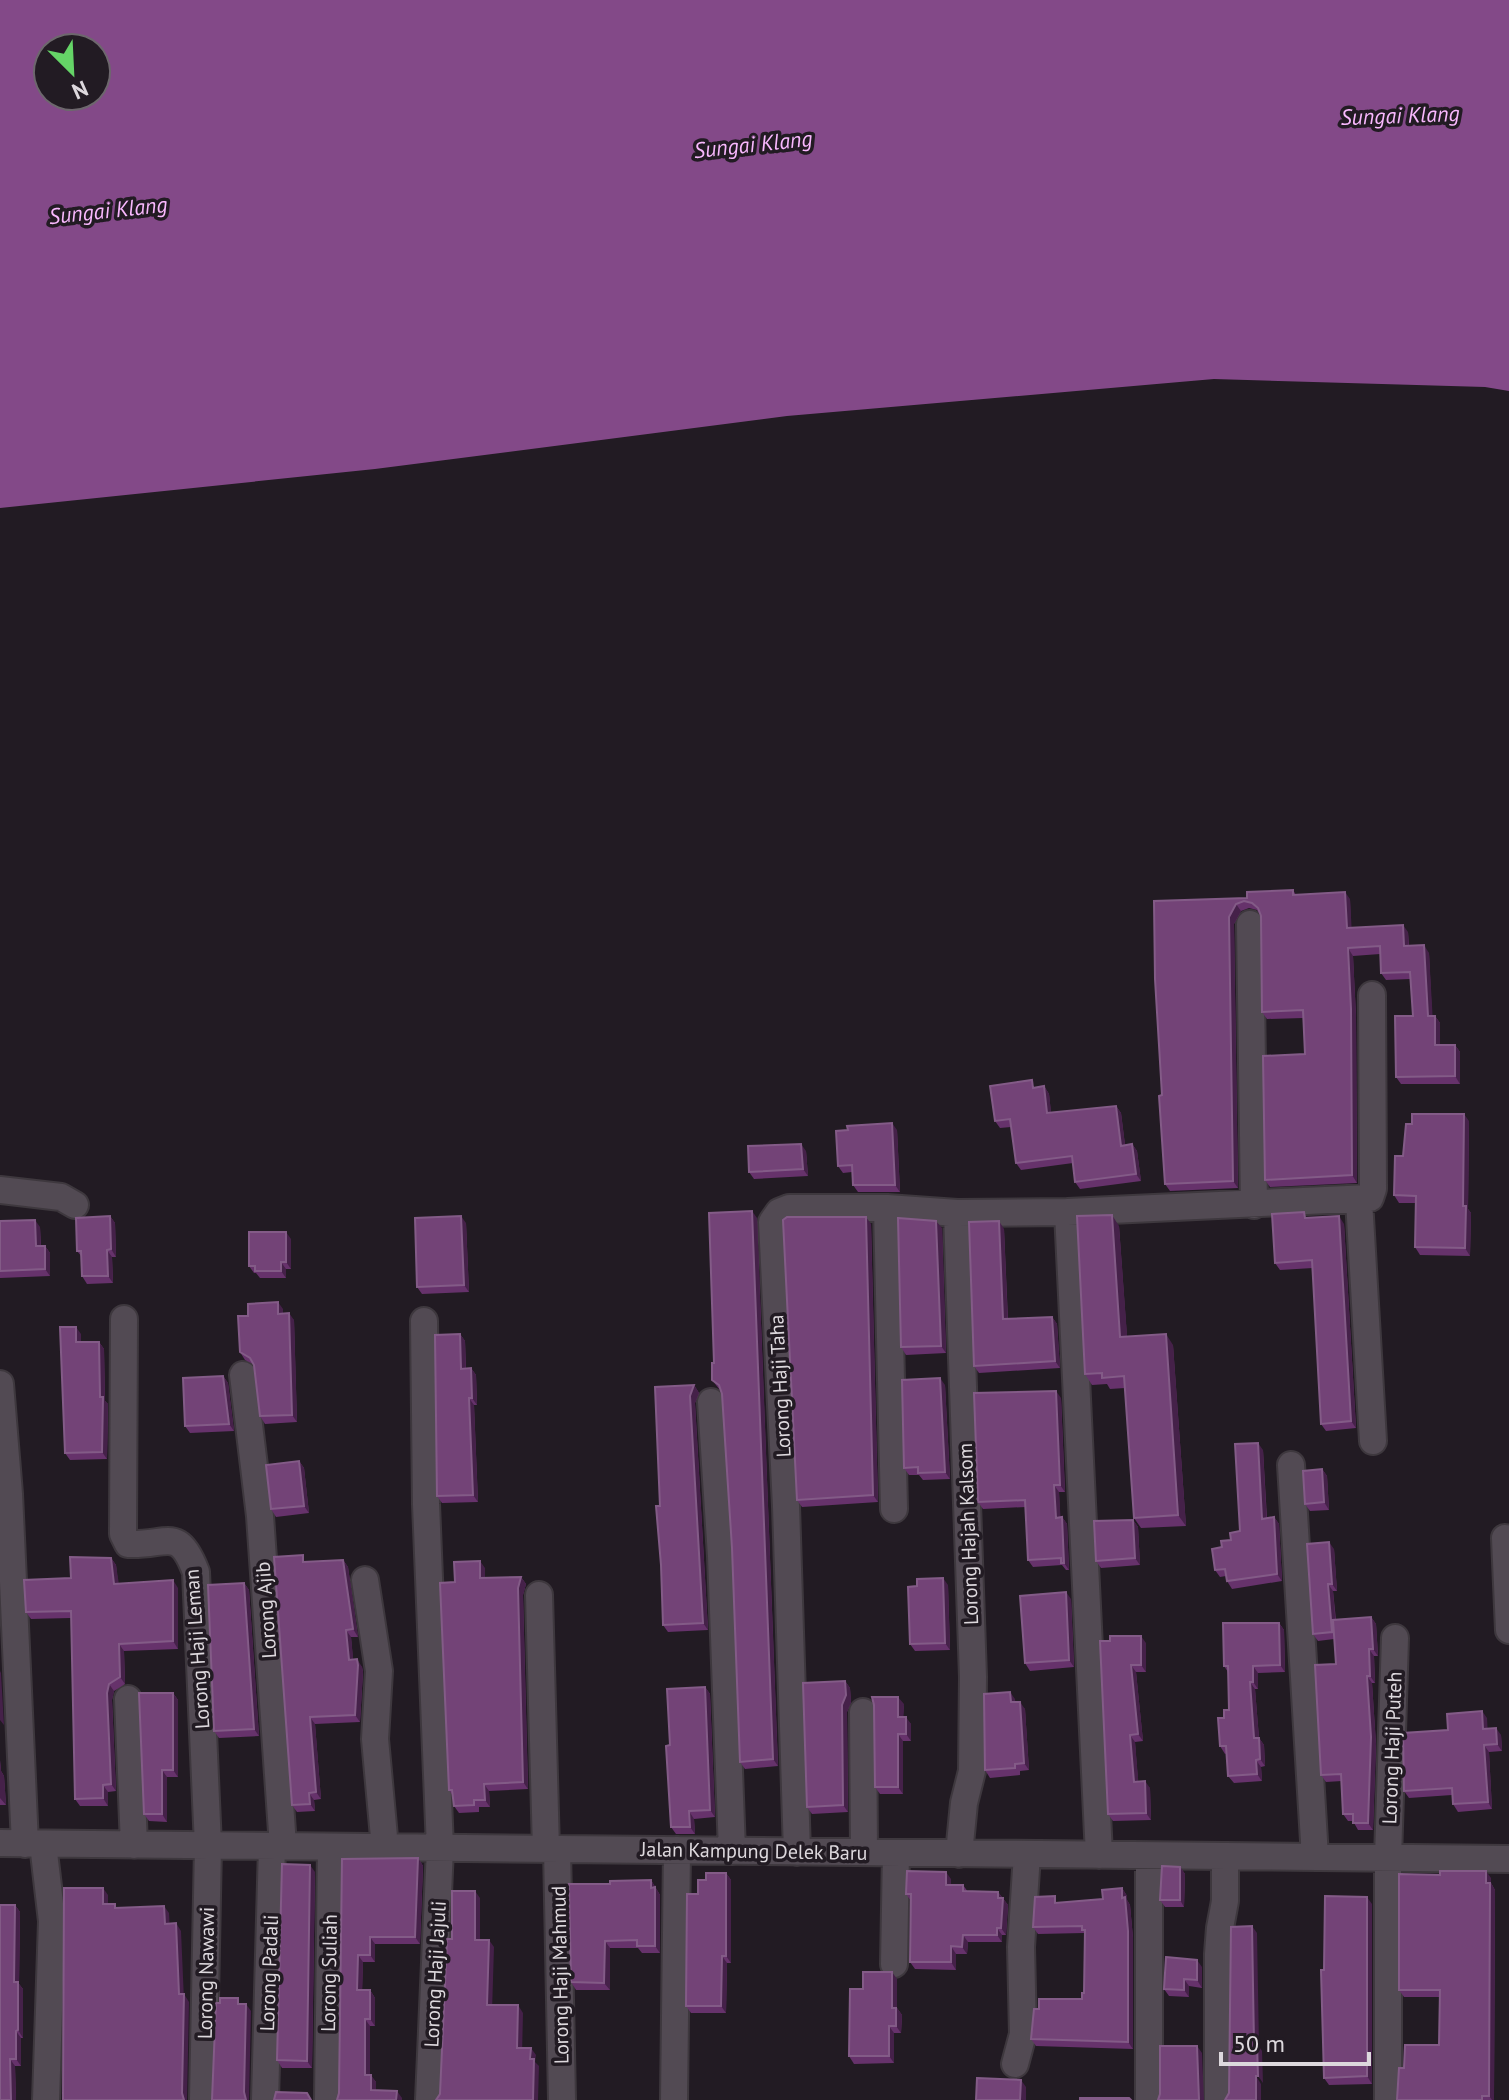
<svg xmlns="http://www.w3.org/2000/svg" width="1509" height="2100" font-family="'PT Sans',sans-serif">
  <style>
    .water { fill: #834988; fill-rule: evenodd }
    .lines { fill: none; stroke-linecap: round; stroke-linejoin: round }
    .minor-casing { stroke: #3e383e; stroke-width: 30 }
    .minor { stroke: #524a53; stroke-width: 26 }
    .wall { fill: #66326b }
    .shaded-wall { fill: #452149 }
    .building { fill: #734377; stroke: #835b87; stroke-width: 2 }
    .labels { text-anchor: middle; stroke-width: 7; stroke-linejoin: round; paint-order: stroke }
    .street-label { font-size: 20px; fill: #ddd8dd; stroke: #221b23 }
    .water-label { font-size: 22px; font-style: italic; fill: #f9b8fe; stroke: #221b23 }
  </style>
  <rect width="100%" height="100%" fill="#221b23"/>
  <path class="water" d="M 0,0 L 1509,0 L 1509,391 L 1485,387 L 1214,379 L 787,416 L 375,469 L 0,508 ZM 48,48 L 96,48 L 96,96 L 48,96 Z"/>
  <g class="lines">
    <g class="minor-casing">
      <path id="minor" d="M 1250,924 L 1254,1205
        M 0,1190 L 61,1197 L 75,1205
        M 1359,1200 L 1373,1441
        M 887,1208 L 894,1509
        M 1068,1212 L 1099,1855
        M 957,1213 L 973,1677 L 972,1771 L 964,1803 L 959,1854
        M 124,1319 L 123,1534 L 128,1544 C 168,1546 178,1525 196,1572 L 208,1846 L 203,2100
        M 424,1321 L 426,1504 L 440,1848 L 429,2100
        M 243,1375 L 260,1516 L 283,1846
        M 0,1384 L 9,1494 L 25,1844
        M 711,1402 L 721,1556 L 732,1851
        M 1291,1465 L 1315,1857
        M 1505,1538 L 1509,1630
        M 365,1580 L 379,1671 L 375,1739 L 385,1848
        M 539,1595 L 546,1849
        M 128,1699 L 134,1845
        M 863,1712 L 864,1852
        M 0,1843 L 1509,1859
        M 43,1844 L 52,1921 L 46,2100
        M 557,1849 L 562,2100
        M 797,1852 L 786,1506 L 772,1222 L 779,1212 L 789,1208 L 887,1208 L 957,1213 L 1068,1212 L 1370,1198 L 1373,1189 L 1372,995
        M 894,1964 L 896,1853
        M 1015,2064 L 1023,2034 L 1021,1947 L 1027,1854
        M 265,2100 L 272,1846
        M 328,2100 L 331,1847
        M 674,2100 L 677,1850
        M 1149,2100 L 1149,1856
        M 1218,2100 L 1218,1954 L 1220,1928 L 1225,1901 L 1225,1856
        M 1388,2100 L 1388,1858 L 1395,1638"/>
    </g>
    <use href="#minor" class="minor"/>
  </g>
  <path class="wall" d="M 1293,890 L 1296,895 L 1350,899 L 1351,928 L 1408,932 L 1409,946 L 1429,953 L 1432,1016 L 1435,1016 L 1440,1023 L 1440,1045 L 1455,1045 L 1460,1052 L 1460,1084 L 1401,1084 L 1396,1077 L 1413,1016 L 1410,979 L 1386,980 L 1381,973 L 1380,954 L 1353,956 L 1356,1016 L 1357,1183 L 1270,1187 L 1265,1180 L 1305,1054 L 1303,1018 L 1267,1019 L 1262,1012 L 1261,916 L 1257,910 L 1249,908 L 1241,911 L 1234,924 L 1238,1188 L 1170,1191 L 1165,1184 L 1154,901 L 1247,898 Z
    M 1044,1086 L 1049,1094 L 1051,1113 L 1116,1106 L 1121,1113 L 1125,1145 L 1132,1144 L 1137,1151 L 1141,1181 L 1080,1189 L 1075,1182 L 1073,1163 L 1021,1170 L 1016,1163 L 1011,1127 L 1000,1128 L 995,1121 L 1037,1087 Z
    M 1469,1121 L 1468,1209 L 1471,1213 L 1470,1256 L 1420,1255 L 1415,1247 L 1416,1203 L 1399,1203 L 1394,1195 L 1403,1156 Z
    M 897,1130 L 900,1192 L 858,1192 L 853,1185 L 852,1172 L 843,1173 L 838,1166 Z
    M 806,1151 L 808,1176 L 754,1179 L 749,1172 Z
    M 110,1216 L 115,1223 L 116,1257 L 112,1257 L 113,1283 L 87,1284 L 82,1276 L 82,1257 L 77,1251 Z
    M 757,1218 L 778,1766 L 745,1769 L 740,1762 L 732,1548 L 722,1394 L 720,1390 L 712,1380 L 714,1363 Z
    M 1308,1218 L 1344,1224 L 1356,1428 L 1326,1431 L 1321,1424 L 1313,1268 L 1280,1270 L 1275,1263 Z
    M 0,1221 L 40,1227 L 41,1246 L 45,1246 L 50,1253 L 50,1276 L 0,1278 Z
    M 466,1223 L 469,1292 L 422,1294 L 417,1287 Z
    M 871,1224 L 878,1502 L 802,1507 L 797,1500 Z
    M 1119,1226 L 1127,1337 L 1173,1345 L 1186,1526 L 1141,1528 L 1134,1518 L 1125,1388 L 1110,1389 L 1107,1384 L 1092,1385 L 1085,1374 Z
    M 942,1228 L 946,1353 L 906,1355 L 901,1347 Z
    M 1004,1229 L 1008,1319 L 1052,1317 L 1057,1324 L 1060,1368 L 979,1373 L 974,1366 Z
    M 291,1239 L 291,1269 L 286,1269 L 286,1278 L 260,1278 L 256,1273 L 254,1273 L 249,1266 Z
    M 283,1309 L 283,1314 L 294,1320 L 297,1422 L 265,1424 L 260,1416 L 253,1364 L 245,1360 L 240,1352 L 248,1316 Z
    M 81,1334 L 81,1342 L 99,1342 L 104,1349 L 105,1401 L 108,1404 L 107,1459 L 70,1460 L 65,1453 Z
    M 460,1334 L 465,1341 L 466,1368 L 471,1368 L 476,1375 L 477,1405 L 474,1405 L 478,1502 L 442,1503 L 437,1496 Z
    M 223,1376 L 228,1383 L 234,1431 L 190,1433 L 185,1426 Z
    M 694,1385 L 699,1393 L 695,1403 L 708,1630 L 668,1632 L 663,1625 L 660,1506 Z
    M 945,1385 L 950,1479 L 923,1480 L 919,1475 L 909,1475 L 904,1468 Z
    M 1061,1398 L 1065,1492 L 1059,1492 L 1060,1517 L 1062,1517 L 1067,1524 L 1069,1570 L 1066,1570 L 1062,1565 L 1033,1567 L 1028,1560 L 1026,1507 L 983,1509 L 978,1502 Z
    M 1263,1450 L 1267,1518 L 1274,1517 L 1279,1524 L 1282,1581 L 1232,1589 L 1227,1581 L 1226,1576 L 1220,1577 L 1215,1570 L 1222,1547 L 1240,1531 Z
    M 299,1461 L 304,1468 L 309,1513 L 276,1517 L 271,1509 Z
    M 1322,1469 L 1327,1476 L 1329,1510 L 1310,1511 L 1305,1504 Z
    M 1133,1520 L 1138,1527 L 1140,1565 L 1101,1568 L 1096,1561 Z
    M 1334,1549 L 1337,1591 L 1333,1591 L 1336,1620 L 1371,1617 L 1376,1624 L 1378,1656 L 1374,1656 L 1375,1683 L 1372,1683 L 1376,1744 L 1373,1830 L 1358,1830 L 1353,1821 L 1348,1821 L 1343,1814 L 1342,1781 L 1326,1782 L 1321,1775 L 1336,1664 L 1334,1639 L 1318,1641 L 1313,1634 Z
    M 111,1558 L 116,1565 L 118,1583 L 178,1588 L 178,1649 L 124,1651 L 125,1684 L 114,1691 L 112,1700 L 116,1791 L 108,1792 L 108,1806 L 80,1806 L 75,1799 L 71,1618 L 31,1619 L 26,1612 L 71,1578 Z
    M 343,1560 L 348,1567 L 358,1637 L 351,1637 L 353,1660 L 362,1667 L 363,1672 L 360,1722 L 315,1724 L 321,1799 L 314,1800 L 315,1811 L 297,1812 L 292,1805 L 308,1562 Z
    M 485,1568 L 485,1578 L 521,1577 L 526,1584 L 523,1595 L 528,1789 L 489,1791 L 490,1807 L 479,1807 L 479,1812 L 459,1813 L 454,1806 L 453,1796 L 449,1790 L 455,1582 Z
    M 244,1583 L 249,1590 L 259,1736 L 219,1738 L 214,1731 Z
    M 948,1585 L 950,1650 L 915,1651 L 910,1644 Z
    M 1071,1599 L 1074,1667 L 1030,1671 L 1025,1663 Z
    M 1279,1623 L 1284,1630 L 1285,1672 L 1258,1673 L 1258,1689 L 1255,1689 L 1259,1738 L 1264,1745 L 1265,1766 L 1261,1767 L 1262,1781 L 1234,1783 L 1228,1776 L 1227,1753 L 1225,1754 L 1220,1746 L 1224,1718 L 1229,1710 L 1228,1672 L 1224,1666 Z
    M 1100,1641 L 1146,1643 L 1146,1672 L 1136,1672 L 1143,1741 L 1135,1742 L 1138,1781 L 1150,1788 L 1151,1820 L 1113,1821 L 1108,1814 Z
    M 845,1681 L 850,1688 L 851,1702 L 847,1712 L 848,1812 L 812,1814 L 807,1807 Z
    M 705,1687 L 710,1694 L 715,1817 L 694,1819 L 695,1834 L 676,1834 L 671,1827 L 670,1745 Z
    M 173,1693 L 178,1700 L 178,1777 L 167,1777 L 167,1822 L 149,1821 L 144,1814 Z
    M 1015,1699 L 1015,1702 L 1025,1709 L 1029,1770 L 1020,1771 L 1020,1775 L 990,1778 L 985,1770 Z
    M 904,1704 L 903,1717 L 911,1724 L 911,1741 L 903,1741 L 903,1794 L 880,1794 L 875,1787 Z
    M 1487,1718 L 1487,1729 L 1501,1735 L 1502,1751 L 1489,1752 L 1492,1809 L 1458,1812 L 1453,1804 L 1452,1795 L 1409,1798 L 1404,1791 L 1448,1730 Z
    M 0,1760 L 1,1771 L 4,1776 L 6,1805 L 0,1805 Z
    M 418,1858 L 423,1866 L 420,1944 L 375,1944 L 375,1962 L 363,1962 L 362,1990 L 370,1990 L 375,1998 L 375,2026 L 370,2026 L 370,2075 L 376,2082 L 376,2091 L 402,2098 L 339,2093 L 342,1859 Z
    M 1180,1867 L 1185,1874 L 1184,1907 L 1165,1907 L 1160,1900 Z
    M 315,1872 L 312,2068 L 282,2068 L 277,2060 Z
    M 726,1873 L 731,1880 L 731,1963 L 727,1963 L 726,2013 L 691,2013 L 686,2006 L 698,1894 L 706,1880 Z
    M 1491,1878 L 1491,1883 L 1495,1890 L 1494,2100 L 1397,2100 L 1404,2068 L 1439,2045 L 1440,1997 L 1404,1997 L 1399,1990 Z
    M 951,1879 L 951,1885 L 963,1885 L 968,1892 L 998,1892 L 1008,1905 L 1006,1935 L 1002,1935 L 1002,1942 L 968,1942 L 967,1954 L 956,1954 L 956,1970 L 915,1969 L 910,1962 L 911,1901 L 906,1894 Z
    M 651,1880 L 660,1895 L 660,1953 L 642,1953 L 638,1948 L 610,1948 L 610,1990 L 576,1990 L 571,1982 L 610,1884 Z
    M 1122,1888 L 1127,1896 L 1127,1900 L 1130,1905 L 1133,1938 L 1133,2049 L 1036,2046 L 1031,2039 L 1039,2009 L 1082,1999 L 1084,1993 L 1084,1933 L 1038,1934 L 1033,1927 L 1059,1903 L 1103,1899 Z
    M 1372,1904 L 1372,2084 L 1329,2085 L 1324,2078 Z
    M 15,1905 L 20,1912 L 19,1984 L 23,1989 L 23,2038 L 21,2038 L 21,2066 L 15,2066 L 16,2100 L 0,2100 Z
    M 1202,1967 L 1202,1988 L 1189,1986 L 1189,1997 L 1169,1996 L 1164,1989 Z
    M 897,1979 L 897,2008 L 902,2015 L 901,2033 L 894,2033 L 894,2063 L 854,2064 L 849,2056 L 863,1989 Z"/>
  <path class="shaded-wall" d="M 1345,892 L 1350,899 L 1352,935 L 1347,928 Z
    M 1236,904 L 1241,911 L 1234,924 L 1238,1188 L 1233,1181 L 1229,917 Z
    M 1403,925 L 1408,932 L 1409,954 L 1404,946 Z
    M 1424,945 L 1429,953 L 1433,1023 L 1428,1016 Z
    M 1348,948 L 1353,956 L 1356,1016 L 1357,1183 L 1352,1175 Z
    M 1435,1016 L 1440,1023 L 1440,1053 L 1435,1045 Z
    M 1455,1045 L 1460,1052 L 1460,1084 L 1455,1076 Z
    M 1044,1086 L 1049,1094 L 1052,1120 L 1047,1113 Z
    M 1116,1106 L 1121,1113 L 1126,1153 L 1121,1146 Z
    M 1464,1114 L 1469,1121 L 1468,1209 L 1471,1213 L 1470,1256 L 1465,1248 L 1463,1206 Z
    M 892,1123 L 897,1130 L 900,1192 L 895,1185 Z
    M 801,1144 L 806,1151 L 808,1176 L 803,1169 Z
    M 1132,1144 L 1137,1151 L 1141,1181 L 1136,1174 Z
    M 752,1211 L 757,1218 L 778,1766 L 773,1759 Z
    M 1112,1215 L 1119,1226 L 1128,1348 L 1120,1337 Z
    M 110,1216 L 115,1223 L 116,1257 L 111,1249 Z
    M 461,1216 L 466,1223 L 469,1292 L 464,1285 Z
    M 1339,1216 L 1344,1224 L 1356,1428 L 1351,1421 Z
    M 866,1217 L 871,1224 L 878,1502 L 873,1495 Z
    M 35,1220 L 40,1227 L 41,1253 L 36,1246 Z
    M 936,1221 L 942,1228 L 946,1353 L 941,1346 Z
    M 999,1221 L 1004,1229 L 1008,1326 L 1003,1319 Z
    M 286,1232 L 291,1239 L 291,1269 L 286,1262 Z
    M 45,1246 L 50,1253 L 50,1276 L 45,1269 Z
    M 107,1250 L 112,1257 L 113,1283 L 108,1276 Z
    M 281,1262 L 286,1269 L 286,1278 L 281,1271 Z
    M 278,1302 L 283,1309 L 283,1321 L 278,1314 Z
    M 289,1313 L 294,1320 L 297,1422 L 292,1415 Z
    M 1052,1317 L 1057,1324 L 1060,1368 L 1055,1361 Z
    M 76,1327 L 81,1334 L 81,1349 L 76,1342 Z
    M 460,1334 L 465,1341 L 466,1376 L 461,1369 Z
    M 1166,1334 L 1173,1345 L 1186,1526 L 1178,1515 Z
    M 99,1342 L 104,1349 L 105,1401 L 108,1404 L 107,1459 L 102,1452 Z
    M 471,1368 L 476,1375 L 477,1405 L 472,1398 Z
    M 223,1376 L 228,1383 L 234,1431 L 229,1424 Z
    M 940,1378 L 945,1385 L 950,1479 L 945,1472 Z
    M 694,1385 L 699,1393 L 695,1403 L 708,1630 L 703,1623 L 690,1396 Z
    M 1056,1391 L 1061,1398 L 1065,1492 L 1060,1485 Z
    M 469,1398 L 474,1405 L 478,1502 L 473,1495 Z
    M 1258,1443 L 1263,1450 L 1267,1526 L 1262,1519 Z
    M 299,1461 L 304,1468 L 309,1513 L 304,1506 Z
    M 1322,1469 L 1327,1476 L 1329,1510 L 1324,1502 Z
    M 1054,1485 L 1059,1492 L 1061,1525 L 1056,1518 Z
    M 1062,1517 L 1067,1524 L 1069,1570 L 1064,1563 Z
    M 1274,1517 L 1279,1524 L 1282,1581 L 1277,1574 Z
    M 1133,1520 L 1138,1527 L 1140,1565 L 1135,1558 Z
    M 1329,1542 L 1334,1549 L 1337,1591 L 1332,1584 Z
    M 111,1558 L 116,1565 L 120,1591 L 114,1584 Z
    M 343,1560 L 348,1567 L 358,1637 L 353,1629 Z
    M 480,1561 L 485,1568 L 485,1585 L 480,1578 Z
    M 521,1577 L 526,1584 L 523,1595 L 528,1789 L 523,1782 L 518,1588 Z
    M 943,1578 L 948,1585 L 950,1650 L 945,1643 Z
    M 173,1580 L 178,1588 L 178,1649 L 173,1641 Z
    M 244,1583 L 249,1590 L 259,1736 L 254,1729 Z
    M 1328,1584 L 1333,1591 L 1337,1639 L 1332,1632 Z
    M 1066,1592 L 1071,1599 L 1074,1667 L 1069,1660 Z
    M 1371,1617 L 1376,1624 L 1378,1656 L 1373,1649 Z
    M 1279,1623 L 1284,1630 L 1285,1672 L 1280,1665 Z
    M 346,1630 L 351,1637 L 354,1667 L 349,1660 Z
    M 1141,1636 L 1146,1643 L 1146,1672 L 1141,1665 Z
    M 119,1644 L 124,1651 L 125,1684 L 120,1677 Z
    M 1369,1649 L 1374,1656 L 1375,1683 L 1370,1676 Z
    M 357,1659 L 362,1667 L 363,1672 L 360,1722 L 355,1715 Z
    M 1131,1665 L 1136,1672 L 1143,1741 L 1138,1734 Z
    M 1253,1666 L 1258,1673 L 1258,1689 L 1253,1682 Z
    M 0,1671 L 1,1673 L 4,1725 L 0,1720 Z
    M 1367,1676 L 1372,1683 L 1376,1744 L 1373,1830 L 1368,1823 Z
    M 845,1681 L 850,1688 L 851,1702 L 847,1712 L 848,1812 L 843,1805 L 842,1705 Z
    M 1250,1682 L 1255,1689 L 1259,1738 L 1264,1745 L 1265,1766 L 1260,1759 L 1254,1738 Z
    M 109,1684 L 114,1691 L 112,1700 L 116,1791 L 111,1784 L 107,1693 Z
    M 705,1687 L 710,1694 L 715,1817 L 710,1810 Z
    M 1010,1692 L 1015,1699 L 1016,1709 L 1011,1702 Z
    M 173,1693 L 178,1700 L 178,1777 L 173,1770 Z
    M 898,1697 L 904,1704 L 903,1724 L 898,1717 Z
    M 1020,1702 L 1025,1709 L 1029,1770 L 1024,1763 Z
    M 1482,1711 L 1487,1718 L 1488,1736 L 1483,1729 Z
    M 310,1717 L 315,1724 L 321,1799 L 316,1792 Z
    M 906,1717 L 911,1724 L 911,1741 L 906,1734 Z
    M 1496,1728 L 1501,1735 L 1502,1751 L 1497,1744 Z
    M 898,1734 L 903,1741 L 903,1794 L 898,1787 Z
    M 1130,1735 L 1135,1742 L 1139,1789 L 1134,1782 Z
    M 1484,1745 L 1489,1752 L 1492,1809 L 1488,1802 Z
    M 0,1760 L 1,1771 L 4,1776 L 6,1805 L 0,1798 Z
    M 1256,1760 L 1261,1767 L 1262,1781 L 1257,1774 Z
    M 162,1770 L 167,1777 L 167,1822 L 162,1814 Z
    M 1145,1781 L 1150,1788 L 1151,1820 L 1146,1813 Z
    M 484,1784 L 489,1791 L 490,1807 L 485,1800 Z
    M 103,1785 L 108,1792 L 108,1806 L 103,1798 Z
    M 309,1793 L 314,1800 L 315,1811 L 310,1804 Z
    M 689,1811 L 694,1819 L 695,1834 L 690,1827 Z
    M 418,1858 L 423,1866 L 420,1944 L 415,1937 Z
    M 310,1865 L 315,1872 L 312,2068 L 307,2061 Z
    M 1180,1867 L 1185,1874 L 1184,1907 L 1180,1900 Z
    M 1486,1871 L 1491,1878 L 1491,1883 L 1495,1890 L 1494,2100 L 1492,2100 L 1489,2096 Z
    M 946,1872 L 951,1879 L 951,1892 L 946,1885 Z
    M 726,1873 L 731,1880 L 731,1963 L 726,1956 Z
    M 651,1880 L 660,1895 L 660,1953 L 655,1946 Z
    M 103,1888 L 108,1895 L 108,1912 L 103,1904 Z
    M 1122,1888 L 1127,1896 L 1127,1900 L 1130,1905 L 1133,1938 L 1133,2049 L 1128,2042 Z
    M 475,1891 L 480,1898 L 480,1947 L 475,1940 Z
    M 998,1892 L 1008,1905 L 1006,1935 L 1001,1928 Z
    M 1367,1897 L 1372,1904 L 1372,2084 L 1367,2076 Z
    M 15,1905 L 20,1912 L 19,1984 L 23,1989 L 23,2038 L 18,2030 L 14,1982 Z
    M 164,1906 L 169,1913 L 170,1931 L 165,1924 Z
    M 176,1923 L 181,1931 L 184,2000 L 184,1994 L 189,2002 L 187,2100 L 184,2100 L 182,2093 Z
    M 1252,1926 L 1257,1933 L 1259,2046 L 1262,2051 L 1263,2083 L 1258,2076 L 1254,2044 Z
    M 997,1928 L 1002,1935 L 1002,1942 L 997,1935 Z
    M 963,1935 L 968,1942 L 967,1954 L 962,1947 Z
    M 370,1937 L 375,1944 L 375,1962 L 370,1955 Z
    M 489,1940 L 494,1947 L 492,2012 L 487,2005 Z
    M 605,1941 L 610,1948 L 610,1990 L 604,1983 Z
    M 951,1946 L 956,1954 L 956,1970 L 951,1962 Z
    M 358,1955 L 363,1962 L 362,1998 L 357,1990 Z
    M 722,1956 L 727,1963 L 726,2013 L 721,2006 Z
    M 1197,1960 L 1202,1967 L 1202,1988 L 1197,1980 Z
    M 892,1972 L 897,1979 L 897,2008 L 902,2015 L 901,2033 L 896,2026 L 892,2008 Z
    M 1184,1979 L 1189,1986 L 1189,1997 L 1184,1990 Z
    M 370,1990 L 375,1998 L 375,2026 L 370,2019 Z
    M 246,2004 L 251,2011 L 249,2100 L 246,2100 L 244,2092 Z
    M 518,2005 L 523,2013 L 522,2055 L 517,2048 Z
    M 365,2019 L 370,2026 L 370,2082 L 365,2075 Z
    M 889,2026 L 894,2033 L 894,2063 L 889,2056 Z
    M 16,2031 L 21,2038 L 21,2066 L 16,2059 Z
    M 1197,2046 L 1202,2053 L 1204,2100 L 1199,2100 Z
    M 531,2048 L 536,2055 L 535,2062 L 539,2066 L 538,2100 L 533,2100 Z
    M 10,2059 L 15,2066 L 16,2100 L 11,2100 Z
    M 371,2075 L 376,2082 L 376,2098 L 371,2090 Z
    M 1256,2076 L 1261,2084 L 1261,2100 L 1256,2100 Z
    M 1021,2080 L 1026,2087 L 1026,2100 L 1020,2100 Z
    M 397,2091 L 402,2098 L 402,2100 L 396,2100 Z"/>
  <path class="building" d="M 1293,890 L 1293,895 L 1345,892 L 1347,928 L 1403,925 L 1404,946 L 1424,945 L 1428,1016 L 1435,1016 L 1435,1045 L 1455,1045 L 1455,1076 L 1396,1077 L 1395,1016 L 1413,1016 L 1410,972 L 1381,973 L 1380,946 L 1348,948 L 1351,1009 L 1352,1175 L 1265,1180 L 1263,1056 L 1305,1054 L 1303,1010 L 1262,1012 L 1261,916 L 1258,908 L 1252,903 L 1244,901 L 1236,904 L 1229,917 L 1233,1181 L 1165,1184 L 1159,1096 L 1162,1095 L 1155,979 L 1154,901 L 1247,898 L 1247,892 Z
    M 1032,1080 L 1033,1088 L 1044,1086 L 1047,1113 L 1116,1106 L 1121,1146 L 1132,1144 L 1136,1174 L 1075,1182 L 1072,1156 L 1016,1163 L 1010,1119 L 995,1121 L 990,1086 Z
    M 1412,1114 L 1464,1114 L 1463,1206 L 1466,1206 L 1465,1248 L 1415,1247 L 1416,1196 L 1394,1195 L 1395,1156 L 1403,1156 L 1406,1124 L 1412,1124 Z
    M 892,1123 L 895,1185 L 853,1185 L 852,1165 L 838,1166 L 836,1131 L 848,1130 L 847,1126 Z
    M 801,1144 L 803,1169 L 749,1172 L 748,1146 Z
    M 752,1211 L 773,1759 L 740,1762 L 732,1548 L 722,1394 L 719,1385 L 712,1380 L 712,1363 L 714,1363 L 709,1213 Z
    M 1304,1212 L 1305,1218 L 1339,1216 L 1351,1421 L 1321,1424 L 1312,1260 L 1275,1263 L 1272,1214 Z
    M 1112,1215 L 1120,1337 L 1166,1334 L 1178,1515 L 1134,1518 L 1124,1376 L 1102,1378 L 1102,1373 L 1085,1374 L 1077,1216 Z
    M 110,1216 L 111,1249 L 107,1250 L 108,1276 L 82,1276 L 81,1251 L 77,1251 L 76,1218 Z
    M 461,1216 L 464,1285 L 417,1287 L 415,1218 Z
    M 787,1217 L 866,1217 L 873,1495 L 797,1500 L 783,1220 Z
    M 898,1218 L 936,1221 L 941,1346 L 901,1347 Z
    M 35,1220 L 36,1246 L 45,1246 L 45,1269 L 0,1271 L 0,1221 Z
    M 999,1221 L 1003,1319 L 1052,1317 L 1055,1361 L 974,1366 L 969,1222 Z
    M 249,1232 L 286,1232 L 286,1262 L 281,1262 L 281,1271 L 255,1271 L 255,1266 L 249,1266 Z
    M 278,1302 L 278,1314 L 289,1313 L 292,1415 L 260,1416 L 254,1365 L 250,1358 L 240,1352 L 238,1316 L 248,1316 L 248,1304 Z
    M 60,1327 L 76,1327 L 76,1342 L 99,1342 L 100,1397 L 103,1397 L 102,1452 L 65,1453 Z
    M 460,1334 L 461,1369 L 471,1368 L 472,1398 L 469,1398 L 473,1495 L 437,1496 L 435,1335 Z
    M 223,1376 L 229,1424 L 185,1426 L 183,1378 Z
    M 940,1378 L 945,1472 L 918,1473 L 918,1467 L 904,1468 L 902,1380 Z
    M 694,1385 L 690,1396 L 703,1623 L 663,1625 L 661,1565 L 656,1506 L 660,1506 L 655,1387 Z
    M 1056,1391 L 1060,1485 L 1054,1485 L 1056,1518 L 1062,1517 L 1064,1563 L 1061,1563 L 1061,1558 L 1028,1560 L 1025,1500 L 978,1502 L 974,1393 Z
    M 1258,1443 L 1262,1519 L 1274,1517 L 1277,1574 L 1227,1581 L 1225,1569 L 1215,1570 L 1212,1549 L 1222,1547 L 1221,1541 L 1231,1540 L 1230,1533 L 1240,1531 L 1235,1444 Z
    M 299,1461 L 304,1506 L 271,1509 L 266,1465 Z
    M 1322,1469 L 1324,1502 L 1305,1504 L 1303,1471 Z
    M 1133,1520 L 1135,1558 L 1096,1561 L 1094,1521 Z
    M 1329,1542 L 1332,1584 L 1328,1584 L 1332,1632 L 1313,1634 L 1307,1544 Z
    M 303,1555 L 303,1562 L 343,1560 L 353,1629 L 346,1630 L 349,1660 L 357,1659 L 358,1665 L 355,1715 L 310,1717 L 316,1792 L 309,1793 L 310,1804 L 292,1805 L 274,1557 Z
    M 70,1557 L 111,1558 L 114,1584 L 173,1580 L 173,1641 L 119,1644 L 120,1677 L 109,1684 L 107,1693 L 111,1784 L 103,1785 L 103,1798 L 75,1799 L 71,1611 L 26,1612 L 24,1580 L 71,1578 Z
    M 480,1561 L 480,1578 L 521,1577 L 518,1588 L 523,1782 L 484,1784 L 485,1800 L 474,1800 L 474,1805 L 454,1806 L 452,1790 L 449,1790 L 440,1583 L 455,1582 L 454,1562 Z
    M 943,1578 L 945,1643 L 910,1644 L 908,1587 L 917,1586 L 917,1579 Z
    M 244,1583 L 254,1729 L 214,1731 L 208,1585 Z
    M 1066,1592 L 1069,1660 L 1025,1663 L 1020,1596 Z
    M 1371,1617 L 1373,1649 L 1369,1649 L 1370,1676 L 1367,1676 L 1371,1737 L 1368,1823 L 1353,1823 L 1353,1814 L 1343,1814 L 1341,1774 L 1321,1775 L 1315,1665 L 1336,1664 L 1333,1620 Z
    M 1223,1623 L 1279,1623 L 1280,1665 L 1253,1666 L 1253,1682 L 1250,1682 L 1254,1738 L 1259,1738 L 1260,1759 L 1256,1760 L 1257,1774 L 1228,1776 L 1226,1746 L 1220,1746 L 1218,1718 L 1224,1718 L 1224,1710 L 1229,1710 L 1228,1666 L 1224,1666 Z
    M 1110,1636 L 1141,1636 L 1141,1665 L 1131,1665 L 1138,1734 L 1130,1735 L 1134,1782 L 1145,1781 L 1146,1813 L 1108,1814 L 1100,1641 L 1110,1641 Z
    M 845,1681 L 846,1695 L 842,1705 L 843,1805 L 807,1807 L 803,1683 Z
    M 705,1687 L 710,1810 L 689,1811 L 690,1827 L 671,1827 L 666,1746 L 670,1745 L 667,1689 Z
    M 1010,1692 L 1011,1702 L 1020,1702 L 1024,1763 L 1015,1764 L 1015,1768 L 985,1770 L 984,1694 Z
    M 139,1693 L 173,1693 L 173,1770 L 162,1770 L 162,1814 L 144,1814 Z
    M 872,1697 L 898,1697 L 898,1717 L 906,1717 L 906,1734 L 898,1734 L 898,1787 L 875,1787 L 874,1705 Z
    M 1482,1711 L 1483,1729 L 1496,1728 L 1497,1744 L 1484,1745 L 1488,1802 L 1453,1804 L 1452,1788 L 1404,1791 L 1403,1733 L 1448,1730 L 1447,1714 Z
    M 418,1858 L 415,1937 L 370,1937 L 370,1955 L 358,1955 L 357,1990 L 370,1990 L 370,2019 L 365,2019 L 365,2075 L 371,2075 L 371,2090 L 397,2091 L 396,2100 L 337,2100 L 339,2093 L 342,1859 Z
    M 282,1864 L 310,1865 L 307,2061 L 277,2060 Z
    M 1162,1866 L 1180,1867 L 1180,1900 L 1160,1900 Z
    M 907,1871 L 946,1872 L 946,1885 L 963,1885 L 963,1891 L 998,1892 L 998,1898 L 1003,1898 L 1001,1928 L 997,1928 L 997,1935 L 963,1935 L 962,1947 L 951,1946 L 951,1962 L 910,1962 L 911,1894 L 906,1894 Z
    M 1440,1871 L 1486,1871 L 1486,1883 L 1490,1883 L 1489,2096 L 1482,2096 L 1482,2100 L 1397,2100 L 1399,2068 L 1404,2068 L 1405,2045 L 1439,2045 L 1440,1990 L 1399,1990 L 1399,1874 L 1440,1875 Z
    M 706,1873 L 726,1873 L 726,1956 L 722,1956 L 721,2006 L 686,2006 L 687,1894 L 698,1894 L 698,1880 L 706,1880 Z
    M 651,1880 L 651,1888 L 655,1887 L 655,1946 L 637,1946 L 637,1940 L 605,1941 L 604,1983 L 571,1982 L 569,1884 L 610,1884 L 610,1881 Z
    M 64,1888 L 103,1888 L 103,1904 L 115,1904 L 115,1908 L 164,1906 L 165,1924 L 176,1923 L 179,1994 L 184,1994 L 182,2093 L 184,2100 L 63,2100 Z
    M 1122,1888 L 1122,1898 L 1125,1897 L 1128,1931 L 1128,2042 L 1031,2039 L 1034,2009 L 1039,2009 L 1039,1999 L 1082,1999 L 1082,1993 L 1084,1993 L 1085,1930 L 1082,1930 L 1082,1926 L 1033,1927 L 1035,1897 L 1055,1896 L 1055,1903 L 1103,1899 L 1102,1890 Z
    M 452,1891 L 475,1891 L 475,1940 L 489,1940 L 487,2005 L 518,2005 L 517,2048 L 531,2048 L 530,2059 L 534,2059 L 533,2100 L 436,2100 L 440,2094 L 447,1939 L 452,1939 Z
    M 1325,1896 L 1367,1897 L 1367,2076 L 1324,2078 L 1321,1970 L 1324,1970 Z
    M 0,1905 L 15,1905 L 14,1982 L 18,1982 L 18,2030 L 16,2031 L 16,2059 L 10,2059 L 11,2100 L 0,2100 Z
    M 1252,1926 L 1254,2044 L 1257,2044 L 1258,2076 L 1256,2076 L 1256,2100 L 1225,2100 L 1229,2093 L 1231,1927 Z
    M 1166,1957 L 1197,1960 L 1197,1980 L 1184,1979 L 1184,1990 L 1164,1989 Z
    M 863,1972 L 892,1972 L 892,2008 L 896,2008 L 896,2026 L 889,2026 L 889,2056 L 849,2056 L 850,1989 L 863,1989 Z
    M 220,1998 L 238,1998 L 238,2004 L 246,2004 L 244,2092 L 246,2100 L 212,2100 L 216,2003 L 220,2003 Z
    M 1160,2046 L 1197,2046 L 1199,2100 L 1158,2100 L 1160,2094 Z
    M 977,2078 L 1021,2080 L 1020,2100 L 976,2100 Z
    M 276,2092 L 307,2093 L 311,2100 L 274,2100 Z
    M 1080,2098 L 1129,2098 L 1131,2100 L 1080,2100 Z"/>
  <g class="labels">
    <g class="street-label">
      <text transform="translate(780 1386) rotate(-93)" y="7">Lorong Haji Taha</text>
      <text transform="translate(968 1534) rotate(-92)" y="7">Lorong Hajah Kalsom</text>
      <text transform="translate(266 1610) rotate(-94)" y="7">Lorong Ajib</text>
      <text transform="translate(197 1649) rotate(-94)" y="7">Lorong Haji Leman</text>
      <text transform="translate(1392 1748) rotate(-88)" y="7">Lorong Haji Puteh</text>
      <text transform="translate(754 1851) rotate(1)" y="7">Jalan Kampung Delek Baru</text>
      <text transform="translate(206 1973) rotate(-89)" y="7">Lorong Nawawi</text>
      <text transform="translate(269 1973) rotate(-88)" y="7">Lorong Padali</text>
      <text transform="translate(329 1973) rotate(-89)" y="7">Lorong Suliah</text>
      <text transform="translate(435 1974) rotate(-87)" y="7">Lorong Haji Jajuli</text>
      <text transform="translate(560 1975) rotate(-91)" y="7">Lorong Haji Mahmud</text>
    </g>
    <g class="water-label">
      <text transform="translate(1400 115) rotate(-2)" y="8">Sungai Klang</text>
      <text transform="translate(753 144) rotate(-6)" y="8">Sungai Klang</text>
      <text transform="translate(108 210) rotate(-6)" y="8">Sungai Klang</text>
    </g>
  </g>
  <g transform="translate(72 72) rotate(156)"><circle r="38" fill="#221b23" stroke="#6d676d" stroke-width="2"/>
  <path d="M0-6L14 30L0 20L-14 30Z" fill="#65d467"/>
  <text y="-12" font-size="22" font-weight="bold" text-anchor="middle" fill="#ddd8dd">N</text>
  </g>
  <path d="M1221 2052v12h148v-12" fill="none" stroke="#ddd8dd" stroke-width="4"/>
  <text x="1233" y="2052" font-size="24" fill="#ddd8dd" stroke="#221b23" stroke-width="6" paint-order="stroke">50 m</text>
</svg>
